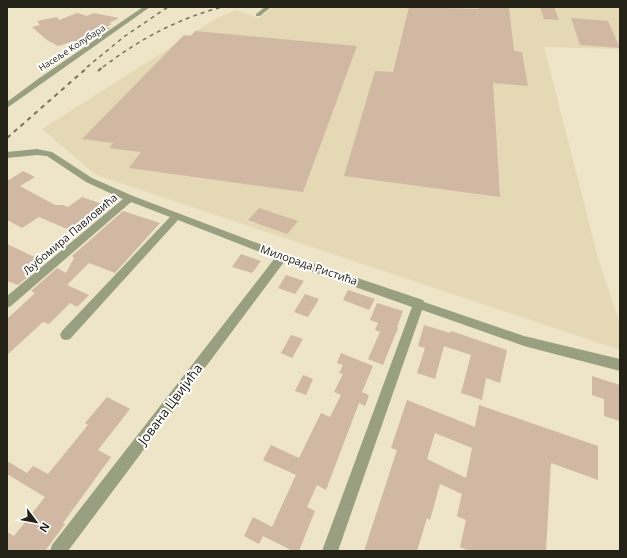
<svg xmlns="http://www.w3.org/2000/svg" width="627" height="558" font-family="'Open Sans',sans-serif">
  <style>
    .built { fill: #e5d8b5 }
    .building { fill: #d0b8a3; fill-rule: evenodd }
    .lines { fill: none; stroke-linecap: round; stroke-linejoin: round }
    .minor { fill: #99a081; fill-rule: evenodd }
    .rail-far1 { stroke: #787260; stroke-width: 1.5; stroke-dasharray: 4 4; stroke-linecap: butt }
    .rail { stroke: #787260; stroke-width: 2; stroke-dasharray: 4.5 4.5; stroke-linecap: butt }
    .labels { text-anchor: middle; stroke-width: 4; stroke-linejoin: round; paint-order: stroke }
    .far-street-label { font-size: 9px; fill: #242116; stroke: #fff }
    .street-label { font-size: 11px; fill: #242116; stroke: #fff }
    .near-street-label { font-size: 13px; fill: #242116; stroke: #fff }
  </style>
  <rect width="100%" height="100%" fill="#eee4c7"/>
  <path class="built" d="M 274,7 L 620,7 L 620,49 L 544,47 L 598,258 L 620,324 L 620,350 L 96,175 L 42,129 L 217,18 L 236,10 L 259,18 Z"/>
  <path class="building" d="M 409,7 L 479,9 L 479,7 L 509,7 L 514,51 L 522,52 L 528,86 L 493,83 L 500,197 L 344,176 L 375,71 L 393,72 Z
    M 540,7 L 554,7 L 559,20 L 544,19 Z
    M 77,13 L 87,16 L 94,13 L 119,18 L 109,23 L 112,24 L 106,27 L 110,28 L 103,32 L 80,43 L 74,41 L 58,46 L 47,40 L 32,27 L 40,25 L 37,21 L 57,17 L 59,20 Z
    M 571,18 L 608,21 L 620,48 L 580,45 Z
    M 195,31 L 357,46 L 303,192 L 129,168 L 141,152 L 109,148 L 113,143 L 82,139 L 184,35 L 191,36 Z
    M 23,171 L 35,177 L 20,186 L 55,205 L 63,205 L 68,207 L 82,197 L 111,207 L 79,234 L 39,217 L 22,228 L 7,220 L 7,179 L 9,180 Z
    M 259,208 L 298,221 L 287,234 L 248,220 Z
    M 123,211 L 160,223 L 115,273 L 89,263 L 67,285 L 89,295 L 77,307 L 70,303 L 49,324 L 43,322 L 7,355 L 7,319 L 35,293 L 31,291 L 57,268 L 66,273 L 74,258 L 72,256 Z
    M 7,244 L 45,262 L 18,285 L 7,281 Z
    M 241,254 L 261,261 L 252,273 L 232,267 Z
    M 286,275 L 304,281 L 295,294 L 278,288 Z
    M 348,290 L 375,299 L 369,310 L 343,300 Z
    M 305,294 L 319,299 L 308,317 L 294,312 Z
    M 377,303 L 403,311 L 397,327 L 398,328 L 383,365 L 368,359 L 380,332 L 375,330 L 378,323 L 370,320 Z
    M 424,325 L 450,333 L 451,331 L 507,350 L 500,383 L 486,378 L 482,400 L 461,393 L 471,355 L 444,346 L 435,379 L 417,373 L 425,348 L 418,346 Z
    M 291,335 L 303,339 L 292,358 L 281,353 Z
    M 341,353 L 373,366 L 362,392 L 369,395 L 365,406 L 359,403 L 326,490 L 317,485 L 307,507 L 315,511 L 299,551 L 293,551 L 263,536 L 259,544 L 244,536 L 253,517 L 272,527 L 296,475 L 263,460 L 271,445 L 299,458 L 321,413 L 330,417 L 341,395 L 334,392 L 343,374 L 339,373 L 343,365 L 337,363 Z
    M 303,375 L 313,379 L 306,395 L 295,391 Z
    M 592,376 L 620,385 L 620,421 L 604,416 L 604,399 L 592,395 Z
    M 107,397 L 130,409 L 98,450 L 111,457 L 63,523 L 65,524 L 45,551 L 7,551 L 7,532 L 14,536 L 45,497 L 7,474 L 7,461 L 27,473 L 33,466 L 48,474 L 88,425 L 85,423 Z
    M 407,400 L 475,427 L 479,405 L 598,446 L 598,480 L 551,463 L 546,551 L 469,551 L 460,547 L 466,520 L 457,516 L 462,494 L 440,484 L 430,520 L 427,518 L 417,551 L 364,551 L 397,450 L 391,448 ZM 435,433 L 472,448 L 466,478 L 427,459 Z"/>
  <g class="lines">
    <path class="minor" d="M 143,7 L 150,7 L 7,108 L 7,102 L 38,79 Z
      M 265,7 L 271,7 L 260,16 L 256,16 L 256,14 Z
      M 37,149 L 52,152 L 92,178 L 133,196 L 286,254 L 423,300 L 424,302 L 524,336 L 620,359 L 620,371 L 524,346 L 422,310 L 338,551 L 322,551 L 412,307 L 284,262 L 68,551 L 50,551 L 52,545 L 275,258 L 178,220 L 70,339 L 66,340 L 62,339 L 60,335 L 62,331 L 170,217 L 131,202 L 11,306 L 7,308 L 7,296 L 123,199 L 86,182 L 47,156 L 37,155 L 7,158 L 7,152 Z"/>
    <path class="rail-far1" d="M 87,67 L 125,36 L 168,7
      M 103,67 C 140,39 177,19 222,7"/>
    <path class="rail" d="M 98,71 L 104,66
      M 7,138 L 89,66"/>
  </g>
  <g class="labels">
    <g class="far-street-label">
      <text transform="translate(72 48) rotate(-33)" y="3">Насеље Колубара</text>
    </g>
    <g class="street-label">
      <text transform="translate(70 234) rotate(-40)" y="4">Љубомира Павловића</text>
      <text transform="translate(309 265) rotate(19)" y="4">Милорада Ристића</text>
    </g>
    <g class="near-street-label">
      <text transform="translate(170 404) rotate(-53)" y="5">Јована Цвијића</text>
    </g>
  </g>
  <rect width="627" height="558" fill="none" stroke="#242116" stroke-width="16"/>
  <g transform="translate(36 522) rotate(122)" stroke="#ffffff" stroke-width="3" paint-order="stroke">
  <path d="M0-3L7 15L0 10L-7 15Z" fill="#242116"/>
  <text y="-6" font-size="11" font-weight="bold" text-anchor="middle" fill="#242116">N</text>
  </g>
</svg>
